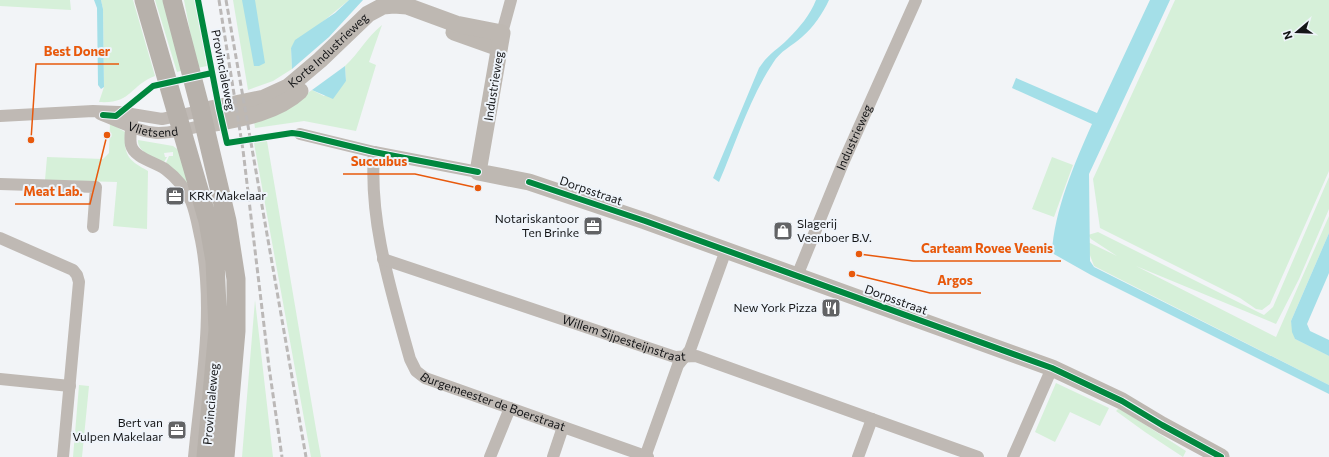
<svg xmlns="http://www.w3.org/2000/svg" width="1329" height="457" font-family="Commissioner,sans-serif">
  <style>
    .green { fill: #d6f0d9 }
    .water { fill: #a4dfe8 }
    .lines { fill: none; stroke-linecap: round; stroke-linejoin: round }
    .street { stroke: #bfb9b4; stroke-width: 12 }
    .secondary { stroke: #beb8b2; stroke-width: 17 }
    .primary { stroke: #b7b1ab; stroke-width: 19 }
    .rail { stroke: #bbb8b7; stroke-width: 3; stroke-dasharray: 6 3; stroke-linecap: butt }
    .cycleway-casing { stroke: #eff4fa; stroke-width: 8 }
    .cycleway { stroke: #00873e; stroke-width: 6 }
    .labels { text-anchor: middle; stroke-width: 4; stroke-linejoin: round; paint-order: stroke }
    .street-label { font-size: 12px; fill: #141517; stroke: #eff4fa }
    .poi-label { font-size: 12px; fill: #141517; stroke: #eff4fa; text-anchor: end }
    .leader { fill: none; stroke: #e8590c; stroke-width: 1.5 }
    .callout-dot { fill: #e8590c; stroke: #eff4fa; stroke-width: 1.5 }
    .callout-label { font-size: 13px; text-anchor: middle; font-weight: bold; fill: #e8590c; stroke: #eff4fa; stroke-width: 4; stroke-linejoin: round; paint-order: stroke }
  </style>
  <rect width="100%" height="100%" fill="#f2f4f7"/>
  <path class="green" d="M 0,0 L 70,0 L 71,10 L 0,6 Z
    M 101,0 L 133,0 L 155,76 C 129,86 132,104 99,102 L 104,87 L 103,9 Z
    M 155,0 L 166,0 L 184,70 L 177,72 Z
    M 184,0 L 195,0 L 207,66 L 197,68 Z
    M 233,0 L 349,0 L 291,48 L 292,69 L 273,81 L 248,90 Z
    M 1175,0 L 1329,0 L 1329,171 L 1270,304 L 1262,310 L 1256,309 L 1240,298 L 1100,228 L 1093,179 Z
    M 382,25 L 369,62 L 376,65 L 356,131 L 304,121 L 255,128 L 254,121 L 286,108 L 312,90 L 324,96 L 346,81 L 345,66 C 359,53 366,38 382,25 Z
    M 110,123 L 125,132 C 124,156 128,160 148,171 L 147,229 L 113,226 L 117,182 L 45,180 L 47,157 L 103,159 L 109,153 Z
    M 138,140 L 173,146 L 180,151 L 194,192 L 165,165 L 169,156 L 173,156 L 173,152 L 164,153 L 165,157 L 167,157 L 163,164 C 155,159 137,151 138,140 Z
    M 267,141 L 317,435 L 321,457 L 311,457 L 254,143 Z
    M 1052,157 L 1073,165 L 1054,217 L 1032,209 Z
    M 1329,177 L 1329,209 L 1299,279 L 1276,324 L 1136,266 L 1276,337 L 1329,216 L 1329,233 L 1291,321 L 1295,339 L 1329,356 L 1329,385 L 1094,266 L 1088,250 L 1088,242 L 1117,256 L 1091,239 L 1088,235 L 1098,232 L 1264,315 L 1273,307 Z
    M 255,300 L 273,457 L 242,457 Z
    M 1056,383 L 1109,408 L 1100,426 L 1070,412 L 1055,442 L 1035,432 Z
    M 79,385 L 89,386 L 82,457 L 73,457 Z
    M 1119,408 L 1186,451 L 1183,457 L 1145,432 L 1116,411 Z"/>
  <path class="water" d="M 94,0 L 101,0 L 103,9 L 104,87 L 101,89 L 98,85 L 97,8 Z
    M 242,0 L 255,0 L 265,63 L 259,66 L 254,66 Z
    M 349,0 L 363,0 L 329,37 L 292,69 L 291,48 L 295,40 L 335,13 Z
    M 816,0 L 829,0 C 823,13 813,28 802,37 C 792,46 780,51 773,63 C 749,99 736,143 719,182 L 713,178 L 759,68 C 769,53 777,50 788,39 C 800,27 810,15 816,0 Z
    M 1150,0 L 1170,0 L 1089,174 L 1090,261 L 1094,267 L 1329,385 L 1329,394 L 1091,275 L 1052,253 C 1054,211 1075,162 1092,124 L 1012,88 L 1016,78 L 1097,113 Z
    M 345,66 L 346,81 L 333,99 L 312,90 Z
    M 1329,233 L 1329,273 L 1307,324 L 1310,331 L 1329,340 L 1329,356 L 1295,339 L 1292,332 L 1291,321 Z"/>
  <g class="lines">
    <g class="street">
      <path d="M 502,33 L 511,0"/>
      <path id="s1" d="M 100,114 C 149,134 151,139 204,125"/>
      <path d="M 133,115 C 132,124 129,136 131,145 C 134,158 155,162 165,169 C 177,178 185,188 191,201 C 196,213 198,227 201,240 C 215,312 201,385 194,457"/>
      <path d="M 0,116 L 93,111 L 119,112 L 162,119 L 201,111"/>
      <path d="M 300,134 L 374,152 L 478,172"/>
      <path id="s2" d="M 374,152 C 369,223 391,290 410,359 L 416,371 L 425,378 L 648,457"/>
      <path d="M 0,184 L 96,187 L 93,227"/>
      <path d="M 0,238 L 73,270 L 77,275 L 79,282 L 63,457"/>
      <path id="s3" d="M 383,259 L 675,357 L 696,356 L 978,457"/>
      <path id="s4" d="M 797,276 L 843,163 L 916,0"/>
      <path d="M 0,379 L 70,386"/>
      <path d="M 490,457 L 510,408"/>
      <path d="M 553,457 L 563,427"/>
      <path d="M 645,457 L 678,365 L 690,350 L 726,250"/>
      <path d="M 858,457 L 872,419"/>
      <path d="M 1013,457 L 1052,368"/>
    </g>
    <g class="secondary">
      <path d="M 454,32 L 499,48"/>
      <path id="s5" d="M 201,111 L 264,98 L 288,87 L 320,60 L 368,14 L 383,6 L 394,5 L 407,6 L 456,24 L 502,33 L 478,172 L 529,182 L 645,221 L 1052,368 L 1122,401 L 1162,425 L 1221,457"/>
      <path d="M 204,125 C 237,119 275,114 300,91"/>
    </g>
    <path class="primary" d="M 144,0 L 208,221 L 215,261 L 218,330 L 206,457
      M 172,0 L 201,111 L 227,221 L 236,279 L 236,331 L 225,457"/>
    <path class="rail" d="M 219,0 L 243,150 L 269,367 L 282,457
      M 226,0 L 306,457"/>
    <g class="cycleway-casing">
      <path id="cycleway" d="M 198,0 L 219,108 L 227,143 L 292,133 L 300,134 L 374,152 L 478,172
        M 103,115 L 116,116 L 153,86 L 212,73
        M 529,182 L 645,221 L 1052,368 L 1122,401 L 1162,425 L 1221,457"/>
    </g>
    <use href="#cycleway" class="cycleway"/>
  </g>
  <defs>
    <g id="office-square" transform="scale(1)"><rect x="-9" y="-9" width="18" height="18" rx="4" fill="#626365" stroke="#eff4fa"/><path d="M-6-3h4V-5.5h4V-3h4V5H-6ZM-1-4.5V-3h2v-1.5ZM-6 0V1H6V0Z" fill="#fff"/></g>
    <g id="shop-square" transform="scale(1)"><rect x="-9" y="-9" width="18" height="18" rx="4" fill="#626365" stroke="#eff4fa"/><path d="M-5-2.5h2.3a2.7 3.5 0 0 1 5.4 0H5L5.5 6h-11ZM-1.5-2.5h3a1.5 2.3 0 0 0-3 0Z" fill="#fff"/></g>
    <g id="restaurant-square" transform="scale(1)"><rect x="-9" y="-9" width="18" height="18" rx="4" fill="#626365" stroke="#eff4fa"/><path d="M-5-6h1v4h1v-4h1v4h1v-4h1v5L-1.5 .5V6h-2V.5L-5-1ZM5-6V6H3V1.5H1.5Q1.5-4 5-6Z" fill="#fff"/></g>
  </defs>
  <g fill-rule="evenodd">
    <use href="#office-square" x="175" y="196"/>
    <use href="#office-square" x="593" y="226"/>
    <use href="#shop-square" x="783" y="231"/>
    <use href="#restaurant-square" x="831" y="308"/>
    <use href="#office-square" x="177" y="430"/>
  </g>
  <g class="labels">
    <g class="street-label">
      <text dy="4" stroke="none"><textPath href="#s5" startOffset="145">Korte Industrieweg</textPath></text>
      <text transform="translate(223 70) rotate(79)" y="4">Provincialeweg</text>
      <text transform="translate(494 86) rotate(-81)" y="4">Industrieweg</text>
      <text dy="4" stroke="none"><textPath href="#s1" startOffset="56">Vlietsend</textPath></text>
      <text dy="4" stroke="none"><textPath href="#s4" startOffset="150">Industrieweg</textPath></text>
      <text transform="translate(591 191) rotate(19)" y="4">Dorpsstraat</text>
      <text transform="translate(896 300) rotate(20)" y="4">Dorpsstraat</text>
      <text dy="4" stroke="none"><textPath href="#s3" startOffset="254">Willem Sijpesteijnstraat</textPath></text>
      <text dy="4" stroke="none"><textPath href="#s2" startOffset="308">Burgemeester de Boerstraat</textPath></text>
      <text transform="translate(211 404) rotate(-85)" y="4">Provincialeweg</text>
    </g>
    <g class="poi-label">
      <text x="189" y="200" text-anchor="start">KRK Makelaar</text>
      <text x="579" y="223">Notariskantoor<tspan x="579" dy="14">Ten Brinke</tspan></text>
      <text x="797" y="228" text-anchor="start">Slagerij<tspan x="797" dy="14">Veenboer B.V.</tspan></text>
      <text x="817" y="312">New York Pizza</text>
      <text x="163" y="427">Bert van<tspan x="163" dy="14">Vulpen Makelaar</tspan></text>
    </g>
  </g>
  <path class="leader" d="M31 140L36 64H119M478 188L415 174H343M107 135L90 204H15M859 254L913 261H1061M852 274L930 293H981"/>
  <g class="callout-dot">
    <circle cx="31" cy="140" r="4"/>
    <circle cx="478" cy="188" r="4"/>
    <circle cx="107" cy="135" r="4"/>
    <circle cx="859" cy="254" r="4"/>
    <circle cx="852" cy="274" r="4"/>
  </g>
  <g class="callout-label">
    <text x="77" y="56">Best Doner</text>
    <text x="379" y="166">Succubus</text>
    <text x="53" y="196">Meat Lab.</text>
    <text x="987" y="253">Carteam Rovee Veenis</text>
    <text x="955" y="285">Argos</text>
  </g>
  <g transform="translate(1297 32) rotate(251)" stroke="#eff4fa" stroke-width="3" paint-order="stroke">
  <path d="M0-3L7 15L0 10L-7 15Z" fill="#141517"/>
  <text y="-6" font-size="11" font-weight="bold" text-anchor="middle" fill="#141517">N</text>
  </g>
</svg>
